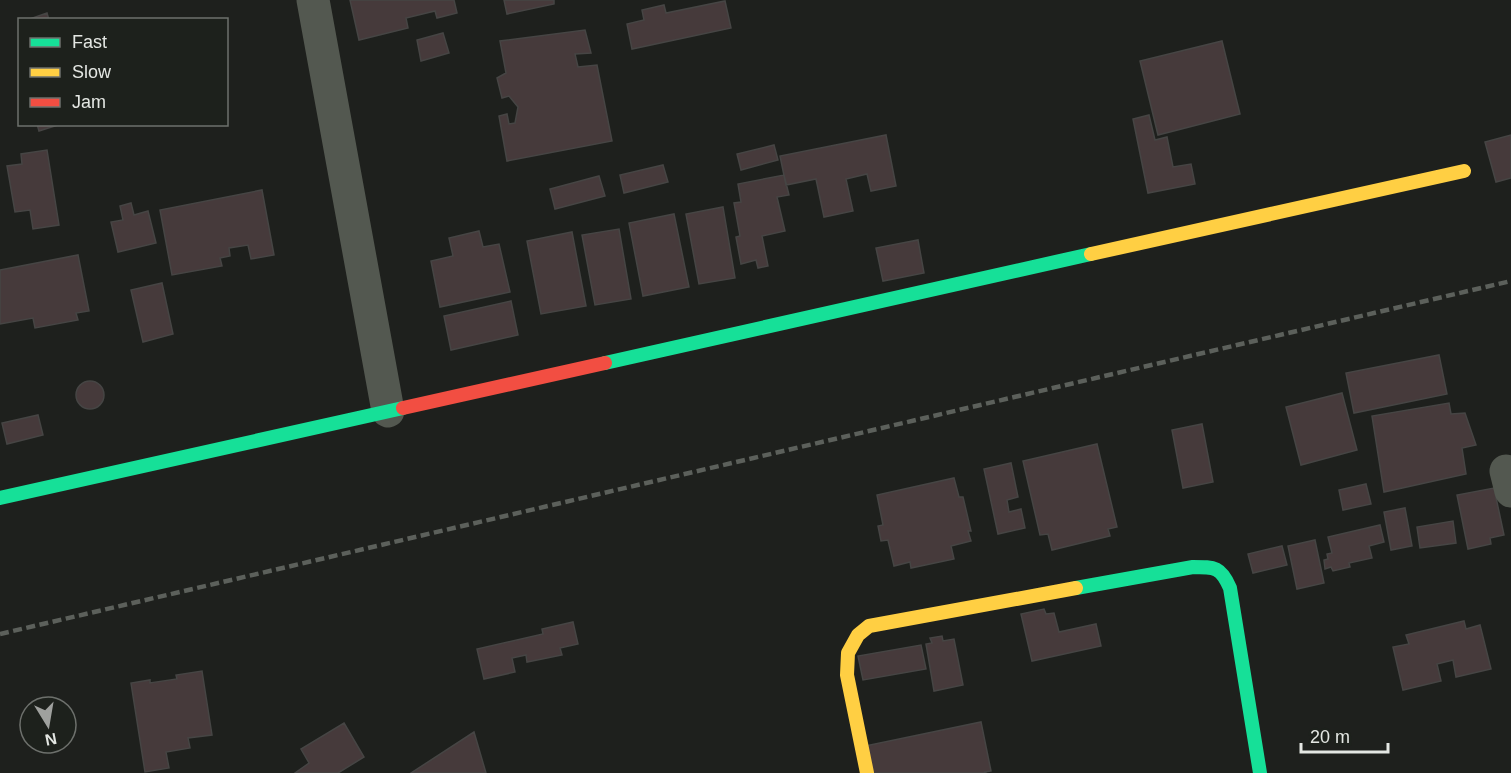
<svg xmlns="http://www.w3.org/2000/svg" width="1511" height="773" font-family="Arial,sans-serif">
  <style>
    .building { fill: #463a3b; stroke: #464544; stroke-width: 1.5 }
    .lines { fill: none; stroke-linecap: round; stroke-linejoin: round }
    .street { stroke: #535850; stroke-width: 33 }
    .fast { stroke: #16e098; stroke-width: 14 }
    .slow { stroke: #ffcf43; stroke-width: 14 }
    .jam { stroke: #f24e42; stroke-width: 14 }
    .rail { stroke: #5c605b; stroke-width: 4.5; stroke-dasharray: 9 4.5; stroke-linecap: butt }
  </style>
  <rect width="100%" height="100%" fill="#1e201d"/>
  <path class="building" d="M 350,0 L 454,0 L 457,13 L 437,18 L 435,11 L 406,18 L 408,28 L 359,40 Z
    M 504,0 L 554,0 L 554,4 L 507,14 Z
    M 725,1 L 731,28 L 632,49 L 627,24 L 644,20 L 642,10 L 664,5 L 666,13 Z
    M 47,13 L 49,20 L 27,20 Z
    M 585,30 L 591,53 L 575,54 L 578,67 L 597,65 L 612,141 L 507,161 L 499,116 L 507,114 L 509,124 L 515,123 L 518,107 L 509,96 L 502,98 L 497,78 L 506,73 L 500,41 Z
    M 443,33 L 449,53 L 421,61 L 417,40 Z
    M 1222,41 L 1240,114 L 1158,135 L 1140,61 Z
    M 1149,115 L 1155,140 L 1167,137 L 1173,167 L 1191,164 L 1195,184 L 1148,193 L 1133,119 Z
    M 37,124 L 61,124 L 39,131 Z
    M 886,135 L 896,186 L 871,191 L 867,174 L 846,179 L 853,211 L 824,217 L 816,179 L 786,185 L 780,156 Z
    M 1511,135 L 1511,178 L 1496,182 L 1485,142 Z
    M 774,145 L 778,160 L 741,170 L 737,154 Z
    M 47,150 L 59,225 L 33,229 L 30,210 L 15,212 L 7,166 L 22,164 L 21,154 Z
    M 663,165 L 668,182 L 624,193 L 620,175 Z
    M 784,175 L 789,195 L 777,197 L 785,231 L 762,236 L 768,266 L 758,268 L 756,260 L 741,264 L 736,237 L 740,236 L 734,203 L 741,202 L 738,184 Z
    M 599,176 L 605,196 L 555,209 L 550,189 Z
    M 262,190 L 274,255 L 251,259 L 248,245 L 229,248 L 230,256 L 220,258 L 222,266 L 172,275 L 160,210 Z
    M 131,203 L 134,215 L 148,211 L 156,243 L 118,252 L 111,222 L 123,220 L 120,206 Z
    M 723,207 L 735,278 L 699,284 L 686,214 Z
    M 674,214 L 689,287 L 643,296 L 629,223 Z
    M 619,229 L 631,299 L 595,305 L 582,235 Z
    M 479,231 L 483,247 L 499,244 L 510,292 L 440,307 L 431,261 L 453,256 L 449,238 Z
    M 572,232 L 586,306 L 541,314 L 527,241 Z
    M 918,240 L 924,273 L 883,281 L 876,248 Z
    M 78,255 L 89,311 L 76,313 L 78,320 L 35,328 L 33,318 L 0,324 L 0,270 Z
    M 162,283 L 173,334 L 143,342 L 131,290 Z
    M 511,301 L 518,335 L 451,350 L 444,316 Z
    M 1439,355 L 1447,394 L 1354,413 L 1346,373 Z
    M76 395a14 14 0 1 1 28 0a14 14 0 1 1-28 0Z
    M 1342,393 L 1357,450 L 1301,465 L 1286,407 Z
    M 1449,403 L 1451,414 L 1465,413 L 1476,445 L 1462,448 L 1466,474 L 1384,492 L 1372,416 Z
    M 38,415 L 43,435 L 7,444 L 2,423 Z
    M 1202,424 L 1213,482 L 1183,488 L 1172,430 Z
    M 1097,444 L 1117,527 L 1108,529 L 1110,536 L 1052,550 L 1048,534 L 1040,535 L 1023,461 Z
    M 1011,463 L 1018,497 L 1007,500 L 1009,512 L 1021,509 L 1025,528 L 998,534 L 984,469 Z
    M 954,478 L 959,497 L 963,497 L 971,531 L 968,531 L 971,541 L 951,546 L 954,559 L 911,568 L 910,562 L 894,566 L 888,540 L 881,541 L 878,526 L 883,525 L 877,495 Z
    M 1366,484 L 1371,504 L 1343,510 L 1339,490 Z
    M 1494,488 L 1504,535 L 1490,538 L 1491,544 L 1468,549 L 1457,495 Z
    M 1405,508 L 1412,546 L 1391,550 L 1384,512 Z
    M 1453,521 L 1456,543 L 1420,548 L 1417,527 Z
    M 1380,525 L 1384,542 L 1369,546 L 1372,558 L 1349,563 L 1350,567 L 1333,571 L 1331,567 L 1325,569 L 1324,560 L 1328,559 L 1327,554 L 1332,553 L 1328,537 Z
    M 1315,540 L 1324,583 L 1297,589 L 1288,546 Z
    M 1282,546 L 1287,565 L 1253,573 L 1248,554 Z
    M 1044,609 L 1046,614 L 1054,613 L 1059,632 L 1096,624 L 1101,646 L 1032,661 L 1021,614 Z
    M 1464,621 L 1466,629 L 1480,625 L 1491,669 L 1456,677 L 1453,660 L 1437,664 L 1441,681 L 1403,690 L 1393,647 L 1409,644 L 1406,635 Z
    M 573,622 L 578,644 L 560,648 L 562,655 L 527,662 L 526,655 L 512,658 L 515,672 L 484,679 L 477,649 L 543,634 L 542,629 Z
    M 942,636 L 943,641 L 954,639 L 963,685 L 934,691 L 926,644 L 932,643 L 930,638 Z
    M 921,645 L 926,669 L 863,680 L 858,656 Z
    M 202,671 L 212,735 L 188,738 L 190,748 L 166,752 L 169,768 L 145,772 L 131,683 L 150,680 L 150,683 L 177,679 L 176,675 Z
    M 981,722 L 991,771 L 985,772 L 986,773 L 870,773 L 865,746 Z
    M 344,723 L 364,757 L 338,773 L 295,773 L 309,763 L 301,749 Z
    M 474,732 L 486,773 L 411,773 Z"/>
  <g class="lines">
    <path class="street" d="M 313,0 L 388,411
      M 1506,471 L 1511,491"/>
    <path class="fast" d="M 605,363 L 1091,254
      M 0,498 L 403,408
      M 1076,588 L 1193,567 C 1215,567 1221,567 1230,588 L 1260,773"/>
    <path class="slow" d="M 1091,254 L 1464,171
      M 867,773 L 847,675 L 848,653 L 858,635 L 869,626 L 1076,588"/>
    <path class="jam" d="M 403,408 L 605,363"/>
    <path class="rail" d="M 0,634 L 1511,281"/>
  </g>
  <rect x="18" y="18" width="210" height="108" fill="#1d211c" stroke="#6d706c" stroke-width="1.5"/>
  <rect x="30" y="38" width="30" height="9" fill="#16e098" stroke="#6d706c" stroke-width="1.5"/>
  <text x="72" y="48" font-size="18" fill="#e4e7e3">Fast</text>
  <rect x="30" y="68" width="30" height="9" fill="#ffcf43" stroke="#6d706c" stroke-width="1.5"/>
  <text x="72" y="78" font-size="18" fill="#e4e7e3">Slow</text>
  <rect x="30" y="98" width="30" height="9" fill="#f24e42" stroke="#6d706c" stroke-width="1.5"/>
  <text x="72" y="108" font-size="18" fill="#e4e7e3">Jam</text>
  <g transform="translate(48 725) rotate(169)"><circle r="28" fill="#1d211c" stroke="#6d706c" stroke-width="1.5"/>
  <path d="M0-4.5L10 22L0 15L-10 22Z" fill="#9fa19e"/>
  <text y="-9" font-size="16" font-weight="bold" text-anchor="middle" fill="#e4e7e3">N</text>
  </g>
  <path d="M1301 743v9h87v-9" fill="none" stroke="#e4e7e3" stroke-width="3"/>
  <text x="1310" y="743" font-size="18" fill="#e4e7e3" stroke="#1d211c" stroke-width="4.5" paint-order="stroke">20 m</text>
</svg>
